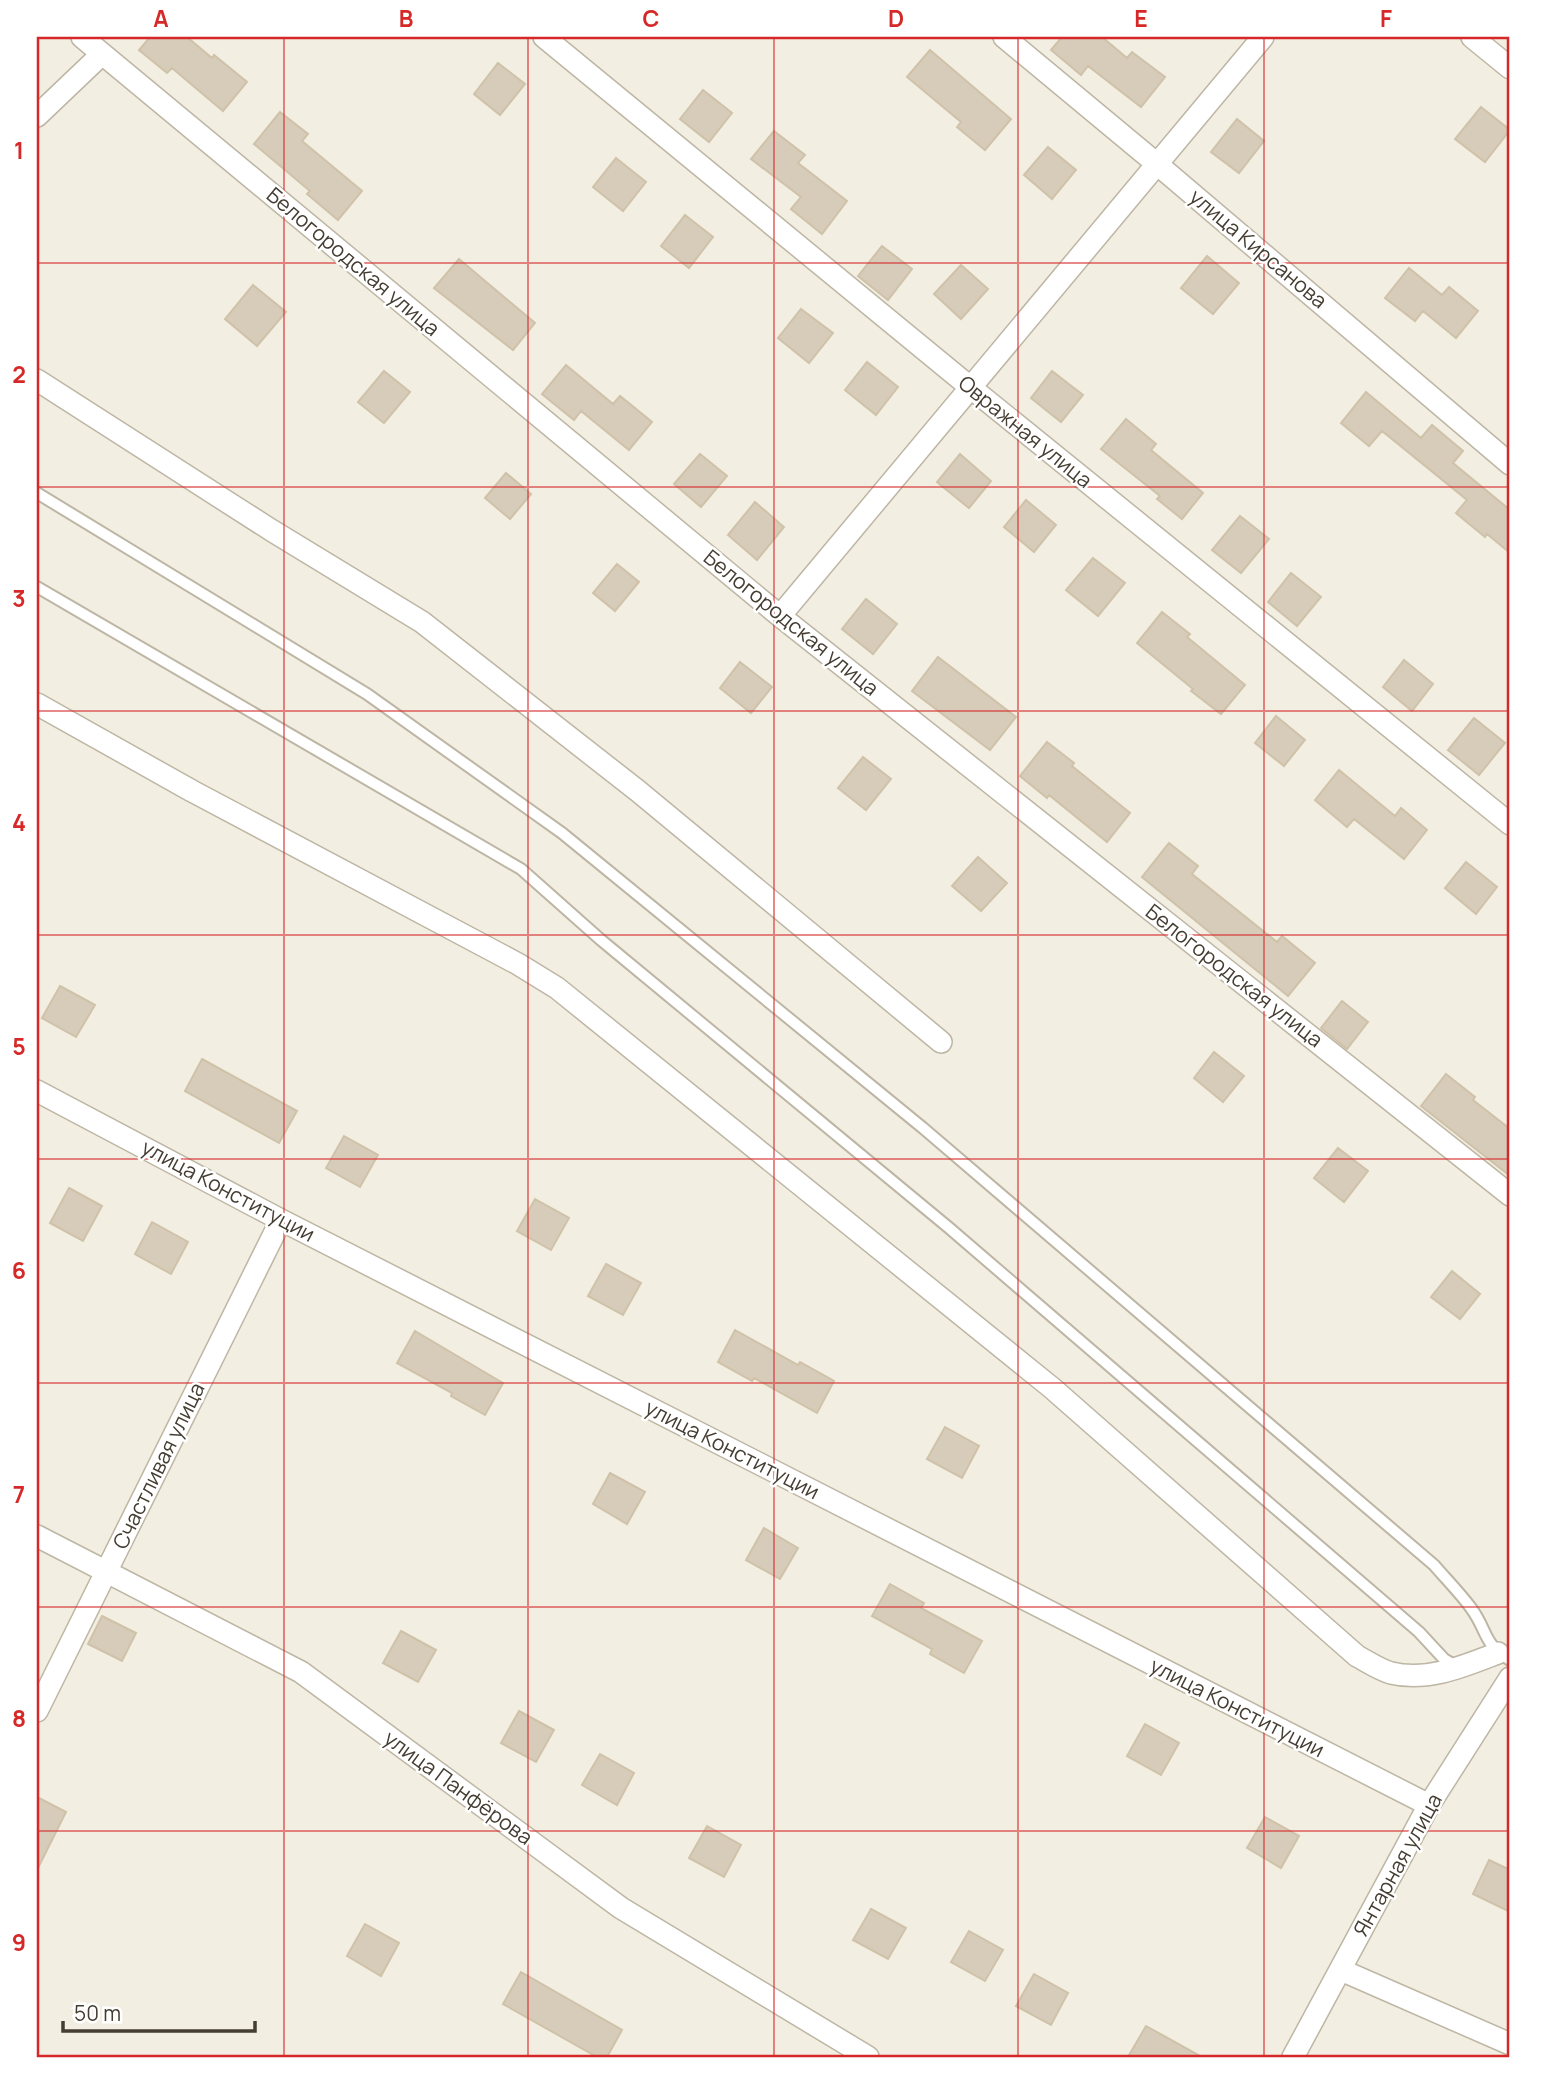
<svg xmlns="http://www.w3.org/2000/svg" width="1547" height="2094" font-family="Manrope,sans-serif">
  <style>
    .building { fill: #d7ccb9; stroke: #cfc2a9; stroke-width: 2 }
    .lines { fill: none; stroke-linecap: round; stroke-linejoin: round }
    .service-casing { stroke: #beb6a4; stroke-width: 14 }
    .minor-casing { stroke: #beb6a4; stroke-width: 24 }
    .service { stroke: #fff; stroke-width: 10 }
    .minor { stroke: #fff; stroke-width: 21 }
    .grid { fill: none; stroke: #d62828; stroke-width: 2; stroke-opacity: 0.55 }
    .labels { text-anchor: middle; stroke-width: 5; stroke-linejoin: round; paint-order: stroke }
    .street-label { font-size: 21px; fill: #443d32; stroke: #fff }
    .neatline { fill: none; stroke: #d62828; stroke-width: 2.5 }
    .grid-label { font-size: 23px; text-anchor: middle; font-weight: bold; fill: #d62828 }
  </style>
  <rect width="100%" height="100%" fill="#f2eee1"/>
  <path class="building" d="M 150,37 L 187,37 L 212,58 L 214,55 L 247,82 L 223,111 L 172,68 L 167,73 L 139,50 Z
    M 1062,37 L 1102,37 L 1127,58 L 1132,52 L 1165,77 L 1141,107 L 1088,66 L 1081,75 L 1051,50 Z
    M 930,50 L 1011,119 L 985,150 L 957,127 L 961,122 L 907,77 Z
    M 498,63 L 525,84 L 500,115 L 474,94 Z
    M 703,90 L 732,113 L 709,142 L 680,119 Z
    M 1481,107 L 1510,130 L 1485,162 L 1455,139 Z
    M 280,112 L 308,134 L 302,141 L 362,191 L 338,220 L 307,194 L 310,191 L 254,144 Z
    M 1237,119 L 1264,141 L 1239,173 L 1211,152 Z
    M 774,131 L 805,155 L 798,163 L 847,201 L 822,234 L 791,209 L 801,197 L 751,159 Z
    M 1048,147 L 1076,170 L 1052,199 L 1024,175 Z
    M 616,158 L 646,182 L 623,211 L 593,187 Z
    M 685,215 L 713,237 L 689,268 L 661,246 Z
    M 882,246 L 912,269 L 888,300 L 858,276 Z
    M 1207,256 L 1239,283 L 1213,314 L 1181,288 Z
    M 459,259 L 535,323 L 513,350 L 434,288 Z
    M 961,265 L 988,289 L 961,319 L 934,294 Z
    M 1409,268 L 1442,295 L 1449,287 L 1478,311 L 1456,338 L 1423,311 L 1415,321 L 1385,298 Z
    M 253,285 L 286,312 L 257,346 L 225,319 Z
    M 801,309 L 833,333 L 809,363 L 778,338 Z
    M 867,362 L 898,387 L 876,415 L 845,390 Z
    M 566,365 L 613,404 L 620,396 L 652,422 L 629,450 L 581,411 L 574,420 L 542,394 Z
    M 384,371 L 410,392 L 384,423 L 358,402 Z
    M 1052,371 L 1083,395 L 1061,422 L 1031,398 Z
    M 1366,392 L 1421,438 L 1432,425 L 1463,451 L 1453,463 L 1510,510 L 1510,553 L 1487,534 L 1485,537 L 1456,513 L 1467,500 L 1382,431 L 1369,446 L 1341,423 Z
    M 1126,419 L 1156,444 L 1151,450 L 1203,493 L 1182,519 L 1157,499 L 1160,496 L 1101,449 Z
    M 700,454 L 727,476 L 701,507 L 674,484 Z
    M 960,454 L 991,481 L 969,508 L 937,482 Z
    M 506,473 L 531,494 L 510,519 L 485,498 Z
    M 1026,500 L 1056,525 L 1034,552 L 1004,527 Z
    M 755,502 L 784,527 L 757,560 L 728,535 Z
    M 1240,516 L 1269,539 L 1241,573 L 1212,550 Z
    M 1093,558 L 1125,583 L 1098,616 L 1066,590 Z
    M 617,564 L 639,582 L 615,611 L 593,593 Z
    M 1291,573 L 1321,597 L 1297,626 L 1268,602 Z
    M 866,599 L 897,624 L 873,654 L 842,629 Z
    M 1162,612 L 1190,634 L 1187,637 L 1245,685 L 1221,714 L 1191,691 L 1193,689 L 1137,643 Z
    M 938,657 L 1016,717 L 990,750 L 912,691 Z
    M 1404,660 L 1433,684 L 1412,711 L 1383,687 Z
    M 740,662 L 772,687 L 751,713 L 720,688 Z
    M 1276,716 L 1305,740 L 1284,766 L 1255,743 Z
    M 1474,718 L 1505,743 L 1479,775 L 1448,750 Z
    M 1047,742 L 1074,763 L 1072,766 L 1130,813 L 1107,842 L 1049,795 L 1047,798 L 1020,776 Z
    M 863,757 L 891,779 L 866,810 L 838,788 Z
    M 1339,770 L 1395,816 L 1401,808 L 1427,830 L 1404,859 L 1354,819 L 1347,827 L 1315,800 Z
    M 1169,843 L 1198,866 L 1192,874 L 1277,942 L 1282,936 L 1315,963 L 1288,996 L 1142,877 Z
    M 978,857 L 1007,883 L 981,911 L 952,886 Z
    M 1466,862 L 1497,887 L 1476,914 L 1445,888 Z
    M 60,986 L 95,1005 L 76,1037 L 42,1018 Z
    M 1342,1001 L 1368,1022 L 1347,1049 L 1321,1028 Z
    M 1214,1052 L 1244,1076 L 1223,1102 L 1194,1078 Z
    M 202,1059 L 297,1111 L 279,1143 L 185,1091 Z
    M 1446,1074 L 1475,1097 L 1473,1100 L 1510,1129 L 1510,1176 L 1421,1106 Z
    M 344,1136 L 378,1155 L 360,1187 L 326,1168 Z
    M 1338,1148 L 1368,1171 L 1344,1202 L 1314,1178 Z
    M 69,1188 L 102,1206 L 83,1241 L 50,1223 Z
    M 535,1199 L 569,1218 L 551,1250 L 517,1231 Z
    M 152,1222 L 188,1242 L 171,1274 L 135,1254 Z
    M 606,1264 L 641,1283 L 623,1315 L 588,1296 Z
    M 1452,1271 L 1480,1294 L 1460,1319 L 1431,1297 Z
    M 735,1330 L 798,1365 L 800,1362 L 834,1381 L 817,1413 L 754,1378 L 752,1381 L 718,1362 Z
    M 415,1331 L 503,1383 L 485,1415 L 451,1396 L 452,1393 L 397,1363 Z
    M 945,1427 L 979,1446 L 962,1478 L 927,1459 Z
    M 610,1473 L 645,1492 L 627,1524 L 593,1504 Z
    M 764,1528 L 798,1548 L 780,1579 L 746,1560 Z
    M 890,1584 L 924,1603 L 921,1608 L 982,1641 L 964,1673 L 930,1654 L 932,1649 L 872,1616 Z
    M 102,1616 L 136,1633 L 122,1661 L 88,1644 Z
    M 401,1631 L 436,1650 L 418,1682 L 383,1663 Z
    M 519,1711 L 554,1730 L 536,1762 L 501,1743 Z
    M 1145,1724 L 1179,1743 L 1161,1775 L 1127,1756 Z
    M 600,1754 L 634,1773 L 617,1805 L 582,1785 Z
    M 37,1797 L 66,1812 L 37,1870 Z
    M 1265,1817 L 1299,1836 L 1281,1868 L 1247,1848 Z
    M 707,1826 L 741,1845 L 724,1877 L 689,1858 Z
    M 1489,1860 L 1510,1870 L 1510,1912 L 1473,1894 Z
    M 871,1909 L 906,1928 L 888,1959 L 853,1940 Z
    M 365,1924 L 399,1943 L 381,1976 L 347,1956 Z
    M 969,1931 L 1003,1950 L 985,1981 L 951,1962 Z
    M 521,1972 L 622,2030 L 607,2057 L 597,2057 L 503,2004 Z
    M 1034,1974 L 1068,1993 L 1051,2025 L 1016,2006 Z
    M 1146,2026 L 1202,2057 L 1128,2057 Z"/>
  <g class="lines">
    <g class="service-casing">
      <path id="service" d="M 37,493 L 367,694 L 562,833 L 923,1128 L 1434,1565 C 1446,1579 1460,1593 1471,1608 C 1488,1631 1482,1643 1510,1660
        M 37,587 L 521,869 L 601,940 L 948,1227 L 1419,1632 L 1444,1659 L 1456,1666"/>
    </g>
    <g class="minor-casing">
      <path id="minor" d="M 82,37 L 780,616 L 1510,1195
        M 544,37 L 970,387 L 1510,824
        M 1004,37 L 1157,164 L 1510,464
        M 1472,37 L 1510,68
        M 37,116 L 102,54
        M 37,380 L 271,530 L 422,622 L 638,791 L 941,1042
        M 780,616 L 1263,37
        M 37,704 L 192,791 L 518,964 L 557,988 L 1052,1388 L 1357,1656 C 1368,1662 1380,1670 1391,1673 C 1428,1682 1464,1666 1498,1653
        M 37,1091 L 281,1220 L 1429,1805
        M 37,1536 L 301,1672 L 621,1908 L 868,2057
        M 37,1711 L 281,1220
        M 1341,1970 L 1510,2044
        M 1293,2057 L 1429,1805 L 1510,1678"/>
    </g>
    <use href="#service" class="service"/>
    <use href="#minor" class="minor"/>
  </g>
  <path class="grid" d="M 284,37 L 284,2057M 528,37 L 528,2057M 774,37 L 774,2057M 1018,37 L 1018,2057M 1264,37 L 1264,2057M 37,263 L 1510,263M 37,487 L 1510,487M 37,711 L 1510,711M 37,935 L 1510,935M 37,1159 L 1510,1159M 37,1383 L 1510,1383M 37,1607 L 1510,1607M 37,1831 L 1510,1831"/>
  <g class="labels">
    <g class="street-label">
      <text transform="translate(1258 249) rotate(40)" y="7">улица Кирсанова</text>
      <text transform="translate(353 262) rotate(40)" y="7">Белогородская улица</text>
      <text transform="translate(1025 432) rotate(39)" y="7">Овражная улица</text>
      <text transform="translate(791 623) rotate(39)" y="7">Белогородская улица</text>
      <text transform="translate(1234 976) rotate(38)" y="7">Белогородская улица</text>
      <text transform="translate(228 1191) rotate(28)" y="7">улица Конституции</text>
      <text transform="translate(732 1450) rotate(27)" y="7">улица Конституции</text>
      <text transform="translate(159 1466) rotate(-64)" y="7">Счастливая улица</text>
      <text transform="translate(1237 1708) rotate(27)" y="7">улица Конституции</text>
      <text transform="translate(458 1788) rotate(36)" y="7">улица Панфёрова</text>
      <text transform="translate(1398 1865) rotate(-61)" y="7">Янтарная улица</text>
    </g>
  </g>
  <rect width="1547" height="2094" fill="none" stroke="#ffffff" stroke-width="77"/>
  <path d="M63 2021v10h192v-10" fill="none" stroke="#443d32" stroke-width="3.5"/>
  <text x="74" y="2021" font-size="21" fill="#443d32" stroke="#ffffff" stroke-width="5" paint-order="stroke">50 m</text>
  <rect x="38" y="38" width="1470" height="2018" class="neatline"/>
  <g class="grid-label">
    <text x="161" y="27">A</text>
    <text x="406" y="27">B</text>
    <text x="651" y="27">C</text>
    <text x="896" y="27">D</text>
    <text x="1141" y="27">E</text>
    <text x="1386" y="27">F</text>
    <text x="19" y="159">1</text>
    <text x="19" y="383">2</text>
    <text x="19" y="607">3</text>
    <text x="19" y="831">4</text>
    <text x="19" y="1055">5</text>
    <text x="19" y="1279">6</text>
    <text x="19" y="1503">7</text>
    <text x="19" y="1727">8</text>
    <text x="19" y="1951">9</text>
  </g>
</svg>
